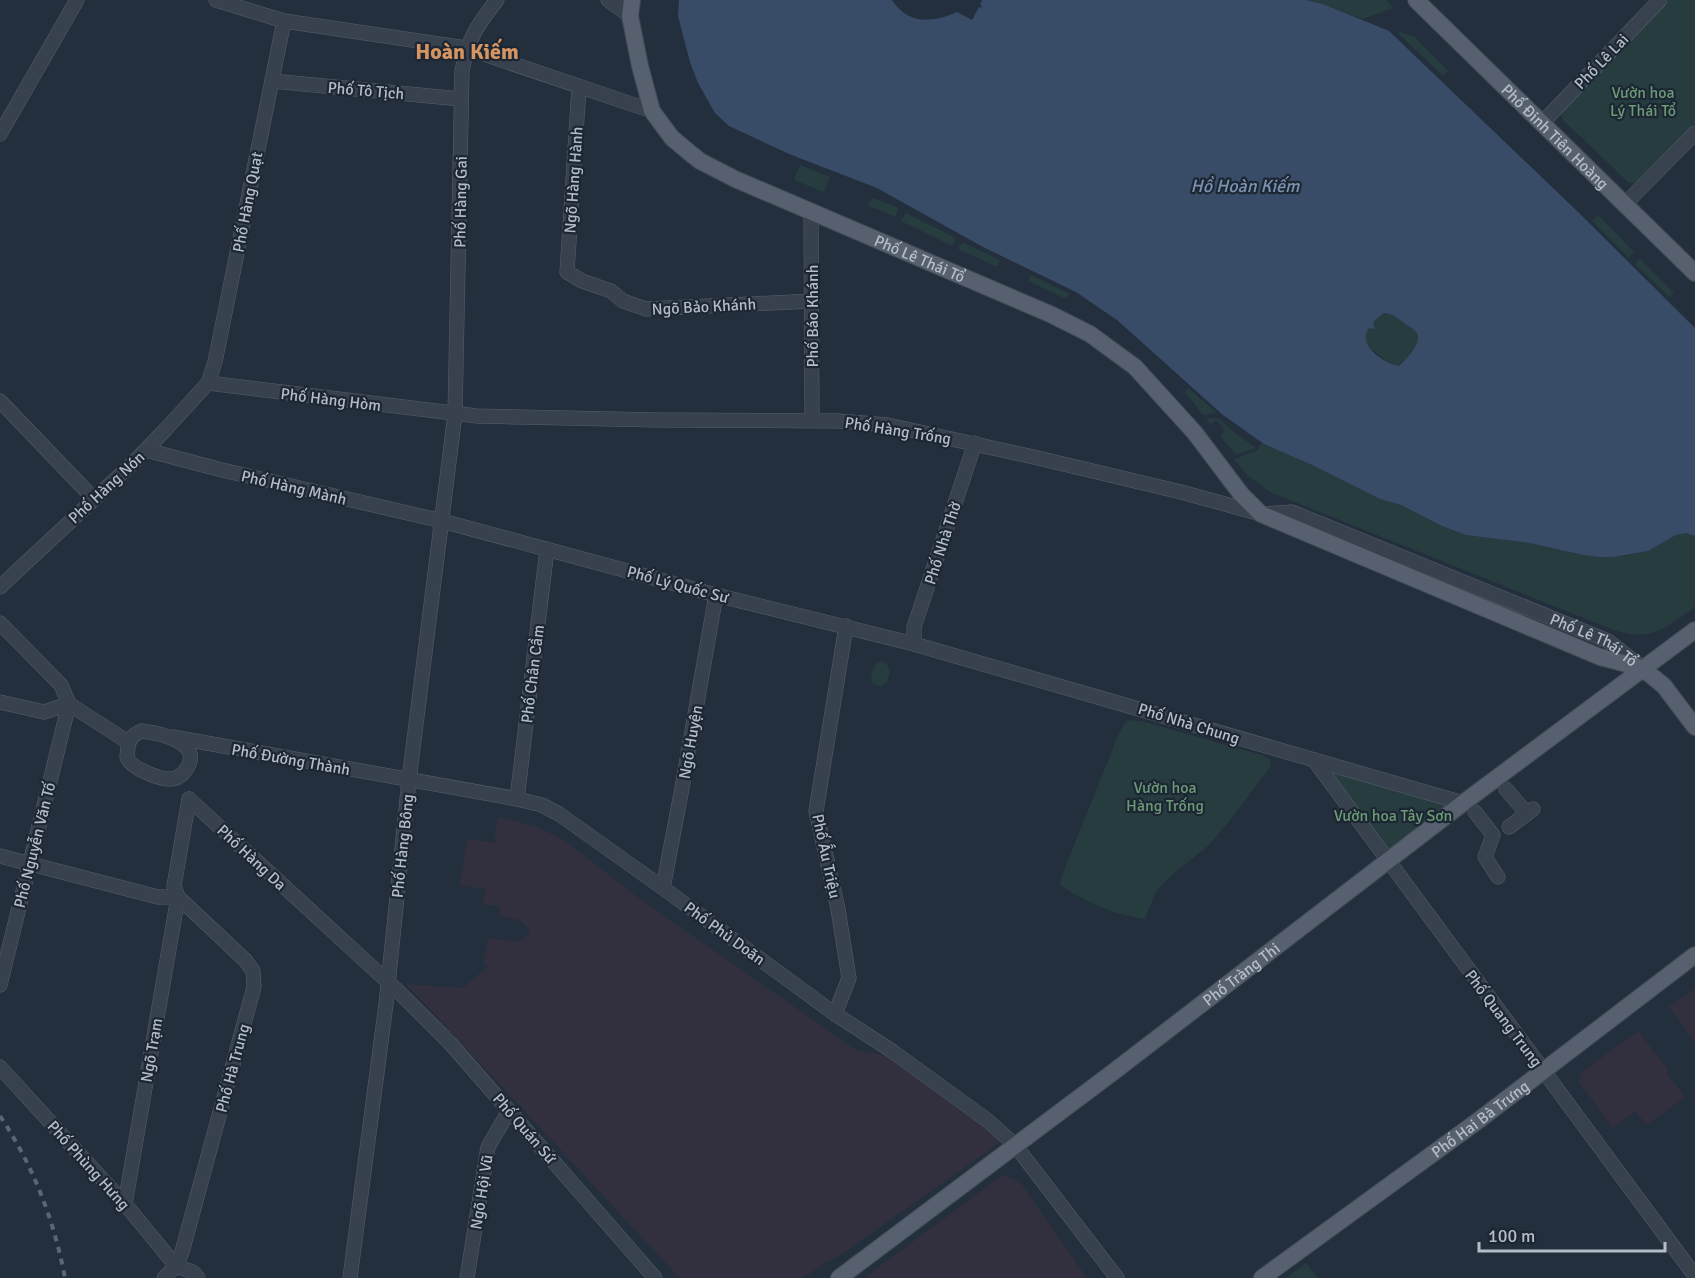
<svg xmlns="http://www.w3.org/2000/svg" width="1695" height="1278" font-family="Signika,sans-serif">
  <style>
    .medical { fill: #32303f }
    .green { fill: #263c3f }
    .water { fill: #394c67; fill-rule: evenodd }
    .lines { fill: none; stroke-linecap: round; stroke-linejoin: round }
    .minor-casing { stroke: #565f6c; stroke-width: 15 }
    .major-casing { stroke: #414a57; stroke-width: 18 }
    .minor { stroke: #38414e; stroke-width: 14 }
    .major { stroke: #56606e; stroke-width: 16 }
    .rail { stroke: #5a6575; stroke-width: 4; stroke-dasharray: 6 6; stroke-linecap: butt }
    .labels { text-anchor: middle; stroke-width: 4.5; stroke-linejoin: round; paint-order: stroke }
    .street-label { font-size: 16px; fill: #b4bcc9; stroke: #1d2633 }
    .park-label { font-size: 16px; fill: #6b9a76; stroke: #1d2633 }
    .water-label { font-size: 18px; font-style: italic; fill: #7c92b1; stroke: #1d2633 }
    .district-label { font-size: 22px; font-weight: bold; fill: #d59563; stroke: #1d2633 }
  </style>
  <rect width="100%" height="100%" fill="#242f3e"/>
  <path class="medical" d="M 498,817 L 538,827 L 564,840 L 637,897 L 856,1050 L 886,1056 L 1003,1140 L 842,1254 L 821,1265 L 804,1278 L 680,1278 L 406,984 L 463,988 L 488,966 L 483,961 L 489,937 L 506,941 L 507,939 L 518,943 L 531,931 L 518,919 L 499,916 L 500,907 L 483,904 L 485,889 L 460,885 L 467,839 L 494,843 Z
    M 1695,989 L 1695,1042 L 1669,1007 Z
    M 1638,1031 L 1668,1070 L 1666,1072 L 1685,1097 L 1647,1125 L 1635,1111 L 1613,1128 L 1579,1082 L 1581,1073 Z
    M 1003,1175 L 1020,1182 L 1087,1278 L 864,1278 Z"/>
  <path class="green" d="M 1306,0 L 1386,0 L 1394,8 L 1362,19 L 1323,4 Z
    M 1669,0 L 1695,0 L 1695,123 L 1637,182 L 1629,183 L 1562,119 L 1561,112 Z
    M 1400,32 L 1414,36 L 1448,71 L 1443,76 L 1398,33 Z
    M 800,165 L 830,177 L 824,192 L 794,180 Z
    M 873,198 L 897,207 L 898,210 L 895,217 L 867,205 Z
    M 906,213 L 954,237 L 955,240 L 952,246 L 901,221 Z
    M 1598,215 L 1634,252 L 1629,258 L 1592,221 Z
    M 962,242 L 1000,260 L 997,267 L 958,249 Z
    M 1640,259 L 1674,293 L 1669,297 L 1635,264 Z
    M 1031,275 L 1069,294 L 1066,299 L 1028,281 Z
    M 1384,313 C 1393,314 1398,318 1405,323 C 1409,326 1414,329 1417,333 C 1422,343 1406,360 1399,366 C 1390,364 1385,359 1378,354 C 1374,351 1369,348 1366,345 C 1358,333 1375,318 1384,313 Z
    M 1188,388 L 1217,413 L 1203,415 L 1185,392 Z
    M 1206,418 L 1219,419 L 1234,432 L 1256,448 L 1236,455 L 1220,436 L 1225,430 L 1216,420 L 1210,424 Z
    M 1261,443 L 1312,465 L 1380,499 L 1401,505 L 1442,526 L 1466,535 L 1530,543 L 1583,555 L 1599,557 L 1613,557 L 1648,551 L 1676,535 L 1686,533 L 1695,536 L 1695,607 C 1667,627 1650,643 1614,630 L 1270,492 L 1247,475 L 1234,459 L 1258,450 Z
    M 881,661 L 886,663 L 890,670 L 887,683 L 880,686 L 873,684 L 871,674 L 876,664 Z
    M 1127,720 L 1141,721 L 1262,755 L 1269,759 L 1271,766 L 1231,819 L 1209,845 L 1173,874 L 1156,891 L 1145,919 C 1115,915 1085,902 1060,885 L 1062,875 L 1119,733 Z
    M 1326,769 L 1451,805 L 1388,851 Z
    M 1306,1263 L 1318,1278 L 1286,1278 Z"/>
  <path class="water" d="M 679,0 L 892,0 C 908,25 932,23 957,12 L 972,20 L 979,7 L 981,8 L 982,6 L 980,4 L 982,0 L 1306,0 L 1323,4 L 1389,31 L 1576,210 L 1695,328 L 1695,536 L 1686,533 L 1676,535 L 1648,551 L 1613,557 L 1599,557 L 1583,555 L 1530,543 L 1466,535 L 1442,526 L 1401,505 L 1380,499 L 1312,465 L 1264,444 L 1223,415 L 1117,320 L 1076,292 L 983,247 L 877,188 L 789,154 L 729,126 L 715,113 L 698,83 L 690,62 L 678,16 ZM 1384,313 C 1393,314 1398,318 1405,324 C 1409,326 1414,329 1417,333 C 1422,343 1406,360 1399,366 C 1384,363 1356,345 1369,328 L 1375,329 L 1373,322 Z"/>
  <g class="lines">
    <g class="minor-casing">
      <g id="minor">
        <path d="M 216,0 L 284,21 L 466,48 L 652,111"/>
        <path d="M 608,0 L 630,16"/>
        <path d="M 272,81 L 461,99"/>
        <path d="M 579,87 L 567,272 L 582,281 L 611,291 L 623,301 L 646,309 L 813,301"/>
        <path d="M 1542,123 L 1660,0"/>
        <path d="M 0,134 L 77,0"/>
        <path d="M 1625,204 L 1695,133"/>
        <path d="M 811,212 L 812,420"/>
        <path id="s1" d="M 208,383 L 477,416 L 658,420 L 838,421 L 888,425 L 1038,458 L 1181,492 L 1261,514 L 1292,512 L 1608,641 L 1640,666"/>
        <path d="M 0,401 L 94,499"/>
        <path d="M 146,450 L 222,470 L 442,521 L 716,595 L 914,644 L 1463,803"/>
        <path d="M 0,587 L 135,461 L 165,430 L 208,383 L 215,362 L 284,21"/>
        <path d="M 0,623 L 61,685 L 69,704"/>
        <path d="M 914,644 L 914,627 L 975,443"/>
        <path d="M 0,702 L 44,712 L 69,704"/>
        <path d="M 69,704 L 128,742"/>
        <path d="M 142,731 C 159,733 203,742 187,768 C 184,773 179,778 172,779 C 161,780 131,769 127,757 C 127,756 128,748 128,747 C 129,738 134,734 142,731 Z"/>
        <path d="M 173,737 L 517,799 L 542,805 L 559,814 L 663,888 L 835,1014 L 892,1051 L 987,1120 L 1015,1145 L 1117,1278"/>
        <path d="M 1314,760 L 1695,1276"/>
        <path d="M 1506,789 L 1527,814"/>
        <path d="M 189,799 L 400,993 L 450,1043 L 655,1278"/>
        <path d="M 517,799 L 547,549"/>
        <path d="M 1475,812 L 1493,835 L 1485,857 L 1498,877"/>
        <path d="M 1509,827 L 1533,809"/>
        <path d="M 0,856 L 158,897 L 178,897"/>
        <path d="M 663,888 L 682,788 L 716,595"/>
        <path d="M 0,985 L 69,704"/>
        <path d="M 835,1014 L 849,978 L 838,909 L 816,811 L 846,626"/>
        <path d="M 0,1067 L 125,1204 L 176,1266 L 193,1272 L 198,1278"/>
        <path d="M 125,1204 L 178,897 L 174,886 L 189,799"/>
        <path d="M 164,1278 L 176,1266 L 182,1252 L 254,987 L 253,971 L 245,960 L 178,897"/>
        <path d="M 350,1278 L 386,1004 L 409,780 L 455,414 L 462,71 C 468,39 477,25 497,0"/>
        <path d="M 467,1278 L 488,1147 L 509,1111"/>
      </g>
    </g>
    <g class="major-casing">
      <g id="major">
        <path id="s2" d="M 632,0 L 630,16 L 640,66 L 652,111 L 672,138 L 690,153 L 700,161 L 735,179 L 1050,314 L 1090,334 L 1135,367 L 1195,433 L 1241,494 L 1261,514 L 1600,657 L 1642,668 L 1664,686 L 1695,727"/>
        <path id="s3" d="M 1416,0 L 1695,273"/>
        <path id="s4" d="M 839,1278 L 1112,1073 L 1463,803 L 1695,630"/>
        <path id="s5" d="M 1262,1278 L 1475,1123 L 1695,955"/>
      </g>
    </g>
    <use href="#minor" class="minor"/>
    <use href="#major" class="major"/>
    <path class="rail" d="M 0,1116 C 33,1165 54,1220 65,1278"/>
  </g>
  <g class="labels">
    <g class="street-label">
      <text transform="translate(1601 61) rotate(-46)" y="6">Phố Lê Lai</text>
      <text transform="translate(366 90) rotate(5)" y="6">Phố Tô Tịch</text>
      <text dy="6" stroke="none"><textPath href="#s3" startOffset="195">Phố Đinh Tiên Hoàng</textPath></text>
      <text transform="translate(573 180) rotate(-86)" y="6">Ngõ Hàng Hành</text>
      <text transform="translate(247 202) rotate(-79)" y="6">Phố Hàng Quạt</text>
      <text transform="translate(460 202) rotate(-89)" y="6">Phố Hàng Gai</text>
      <text dy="6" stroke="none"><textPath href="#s2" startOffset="424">Phố Lê Thái Tổ</textPath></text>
      <text transform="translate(704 306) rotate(-3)" y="6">Ngõ Bảo Khánh</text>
      <text transform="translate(812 316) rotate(-90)" y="6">Phố Báo Khánh</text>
      <text transform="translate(331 399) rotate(7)" y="6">Phố Hàng Hòm</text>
      <text transform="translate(898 430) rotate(9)" y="6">Phố Hàng Trống</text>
      <text transform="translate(106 487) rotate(-43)" y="6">Phố Hàng Nón</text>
      <text transform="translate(294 487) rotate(13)" y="6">Phố Hàng Mành</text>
      <text transform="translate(942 543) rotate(-72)" y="6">Phố Nhà Thờ</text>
      <text transform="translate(678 584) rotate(15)" y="6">Phố Lý Quốc Sư</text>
      <text dy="6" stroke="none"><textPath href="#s1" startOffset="1425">Phố Lê Thái Tổ</textPath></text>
      <text transform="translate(532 674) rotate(-83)" y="6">Phố Chân Cầm</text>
      <text transform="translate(1189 723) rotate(17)" y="6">Phố Nhà Chung</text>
      <text transform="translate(690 742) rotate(-80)" y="6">Ngõ Huyện</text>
      <text transform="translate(291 759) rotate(10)" y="6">Phố Đường Thành</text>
      <text transform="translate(34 845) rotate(-76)" y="6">Phố Nguyễn Văn Tố</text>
      <text transform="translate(402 846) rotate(-84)" y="6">Phố Hàng Bông</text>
      <text transform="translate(827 856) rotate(78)" y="6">Phố Ấu Triệu</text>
      <text transform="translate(252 857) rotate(43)" y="6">Phố Hàng Da</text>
      <text transform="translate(725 933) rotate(36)" y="6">Phố Phủ Doãn</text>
      <text dy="6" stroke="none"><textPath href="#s4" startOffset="504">Phố Tràng Thi</textPath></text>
      <text transform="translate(1504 1018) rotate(53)" y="6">Phố Quang Trung</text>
      <text transform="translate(151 1050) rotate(-80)" y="6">Ngõ Trạm</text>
      <text transform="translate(232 1068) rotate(-75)" y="6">Phố Hà Trung</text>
      <text dy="6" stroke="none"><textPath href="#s5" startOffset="270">Phố Hai Bà Trưng</textPath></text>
      <text transform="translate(525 1128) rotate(49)" y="6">Phố Quán Sứ</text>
      <text transform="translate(89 1165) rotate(48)" y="6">Phố Phùng Hưng</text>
      <text transform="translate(481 1192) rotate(-81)" y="6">Ngõ Hội Vũ</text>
    </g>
    <g class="park-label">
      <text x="1643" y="98">Vườn hoa<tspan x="1643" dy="18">Lý Thái Tổ</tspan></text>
      <text x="1165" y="793">Vườn hoa<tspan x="1165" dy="18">Hàng Trống</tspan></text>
      <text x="1393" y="821">Vườn hoa Tây Sơn</text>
    </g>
    <g class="water-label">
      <text x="1245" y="192">Hồ Hoàn Kiếm</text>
    </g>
    <g class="district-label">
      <text x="467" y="59">Hoàn Kiếm</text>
    </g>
  </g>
  <path d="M1479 1242v9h186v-9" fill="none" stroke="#b4bcc9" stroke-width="3"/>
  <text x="1488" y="1242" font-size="18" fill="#b4bcc9" stroke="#1d2633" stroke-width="4.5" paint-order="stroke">100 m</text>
</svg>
